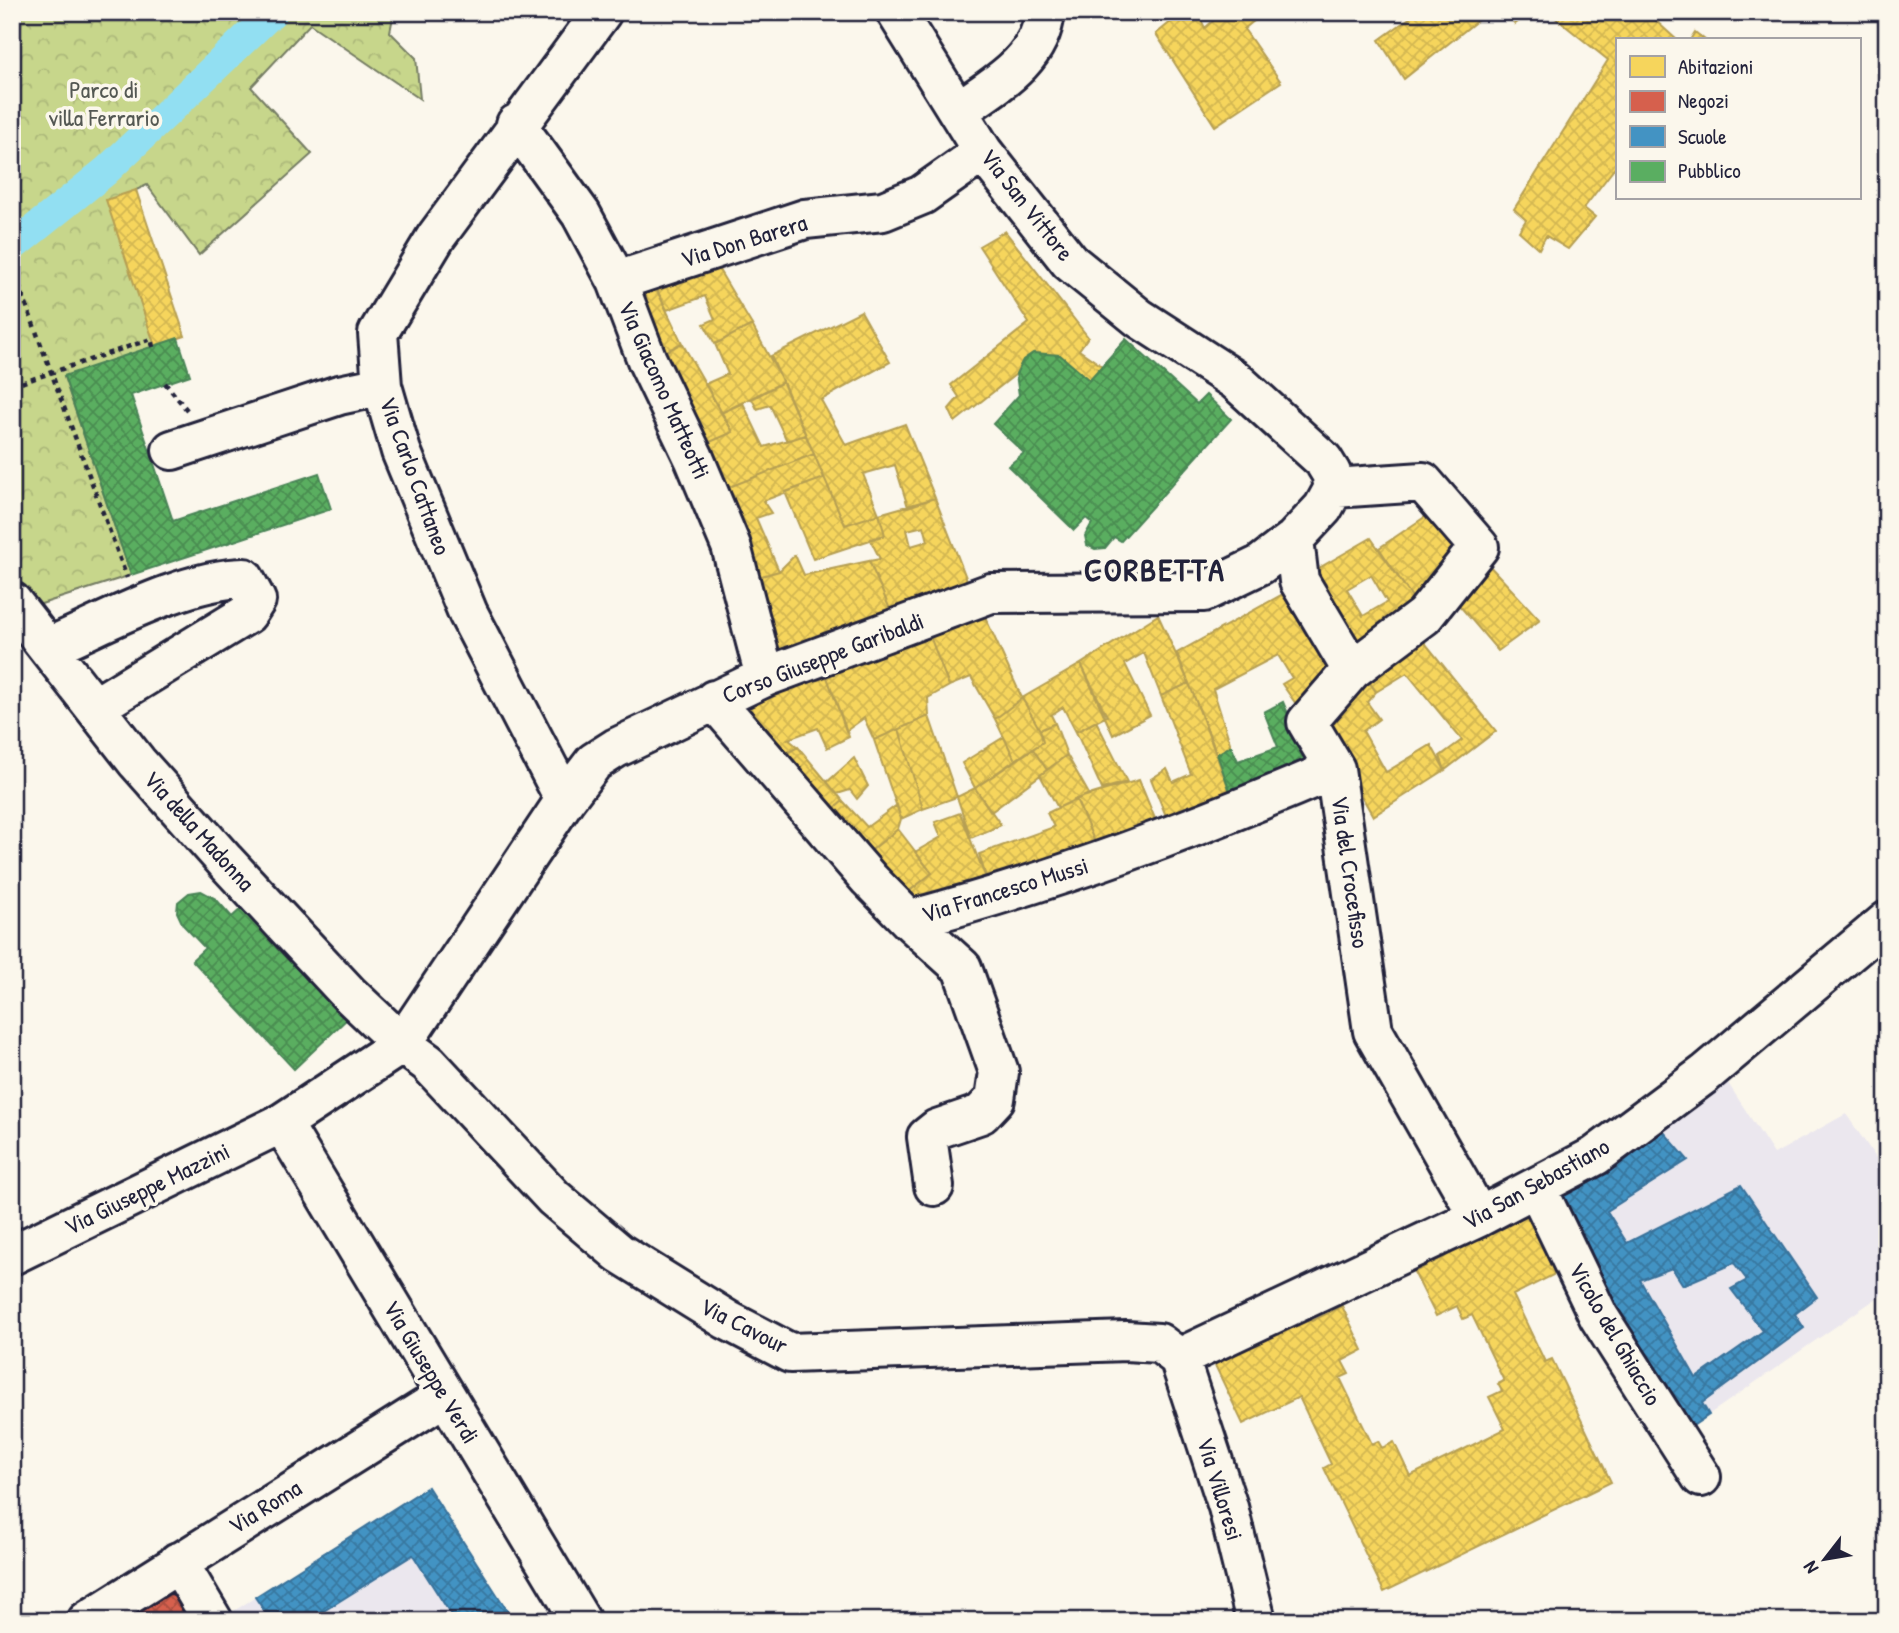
<svg xmlns="http://www.w3.org/2000/svg" width="1899" height="1633" font-family="'Patrick Hand',sans-serif">
  <style>
    .built { fill: #ebe7ee }
    .park { fill: url(#park-crowns); stroke: #747c63; stroke-width: 2 }
    .homes { fill: url(#homes-cross-hatch); stroke: #b69f52; stroke-width: 2; fill-rule: evenodd }
    .shops { fill: url(#shops-cross-hatch); stroke: #a04d48; stroke-width: 2 }
    .schools { fill: url(#schools-cross-hatch); stroke: #39719a; stroke-width: 2; fill-rule: evenodd }
    .public { fill: url(#public-cross-hatch); stroke: #498456; stroke-width: 2 }
    .lines { fill: none; stroke-linecap: round; stroke-linejoin: round }
    .canal { stroke: #92dff2; stroke-width: 30 }
    .minor-casing { stroke: #22223b; stroke-width: 44 }
    .path { stroke: #22223b; stroke-width: 4.5; stroke-dasharray: 5 5; stroke-linecap: butt }
    .minor { stroke: #fbf7ec; stroke-width: 38 }
    .labels { text-anchor: middle; stroke-width: 7; stroke-linejoin: round; paint-order: stroke }
    .park-label { font-size: 24px; fill: #545853; stroke: #fbf7ec }
    .street-label { font-size: 24px; fill: #22223b; stroke: #fbf7ec }
    .district-label { font-size: 32px; font-weight: bold; letter-spacing: 2px; fill: #22223b; stroke: #fbf7ec }
  </style>
  <defs>
    <pattern id="park-crowns" width="20" height="18" patternUnits="userSpaceOnUse" patternTransform="scale(1.75)"><rect width="20" height="18" fill="#c7d68b"/><path d="M2 6a3 3 0 1 1 6 0M12 15a3 3 0 1 1 6 0" fill="none" stroke="#abb779"/></pattern>
    <pattern id="homes-cross-hatch" width="8" height="8" patternUnits="userSpaceOnUse" patternTransform="scale(1.75)"><rect width="8" height="8" fill="#f6d55c"/><path d="M0 0l8 8M0 8l8-8" fill="none" stroke="#d3b751"/></pattern>
    <pattern id="shops-cross-hatch" width="8" height="8" patternUnits="userSpaceOnUse" patternTransform="scale(1.75)"><rect width="8" height="8" fill="#d6604d"/><path d="M0 0l8 8M0 8l8-8" fill="none" stroke="#ad4f41"/></pattern>
    <pattern id="schools-cross-hatch" width="8" height="8" patternUnits="userSpaceOnUse" patternTransform="scale(1.75)"><rect width="8" height="8" fill="#4393c3"/><path d="M0 0l8 8M0 8l8-8" fill="none" stroke="#3878a0"/></pattern>
    <pattern id="public-cross-hatch" width="8" height="8" patternUnits="userSpaceOnUse" patternTransform="scale(1.75)"><rect width="8" height="8" fill="#5aae61"/><path d="M0 0l8 8M0 8l8-8" fill="none" stroke="#4a8d51"/></pattern>
  </defs>
  <rect width="100%" height="100%" fill="#fbf7ec"/>
  <filter id="ink" filterUnits="userSpaceOnUse"><feTurbulence type="fractalNoise" baseFrequency=".0143" numOctaves="2"/><feDisplacementMap in="SourceGraphic" scale="14" xChannelSelector="R" yChannelSelector="G"/><feConvolveMatrix kernelMatrix="1 2 1 2 8 2 1 2 1" color-interpolation-filters="sRGB"/></filter>
  <g filter="url(#ink)">
    <path class="built" d="M 1726,1080 L 1774,1154 L 1846,1114 L 1887,1174 L 1887,1291 L 1685,1431 L 1559,1198 L 1663,1131 Z
      M 428,1487 L 514,1621 L 229,1621 L 226,1616 Z"/>
    <path class="park" d="M 12,12 L 394,12 L 390,32 L 416,58 L 420,99 L 310,24 L 251,87 L 312,154 L 199,255 L 147,185 L 136,190 L 155,346 L 64,377 L 131,575 L 38,605 L 12,578 Z"/>
    <path class="homes" d="M 1183,12 L 1197,12 L 1205,28 L 1223,12 L 1265,12 L 1244,29 L 1281,82 L 1215,126 L 1156,34 Z
      M 1418,12 L 1488,12 L 1404,79 L 1379,40 Z
      M 1506,12 L 1531,12 L 1515,24 Z
      M 1548,12 L 1646,12 L 1677,40 L 1617,40 L 1617,165 L 1584,208 L 1595,217 L 1568,249 L 1546,236 L 1539,249 L 1519,231 L 1526,220 L 1514,209 L 1608,60 Z
      M 1695,32 L 1705,40 L 1690,40 Z
      M 136,190 L 185,336 L 155,346 L 106,200 Z
      M 1005,231 L 1088,337 L 1079,350 L 1102,366 L 1089,380 L 1060,355 L 1033,353 L 1023,360 L 1016,374 L 955,422 L 949,409 L 959,397 L 951,385 L 1029,323 L 979,246 Z
      M 713,260 L 752,325 L 715,344 L 704,324 L 715,319 L 705,296 L 667,310 L 653,282 Z
      M 653,282 L 682,343 L 657,356 L 638,287 Z
      M 861,311 L 890,362 L 821,400 L 846,445 L 905,424 L 935,498 L 908,507 L 895,465 L 863,474 L 879,514 L 845,525 L 771,356 Z
      M 752,325 L 783,382 L 721,413 L 705,384 L 728,374 L 715,344 Z
      M 682,343 L 733,432 L 703,445 L 657,356 Z
      M 783,382 L 806,435 L 787,441 L 770,405 L 757,409 L 752,399 Z
      M 743,403 L 764,447 L 806,435 L 814,454 L 724,489 L 703,445 L 733,432 L 721,413 Z
      M 814,454 L 824,478 L 763,501 L 771,513 L 756,518 L 779,571 L 751,579 L 724,489 Z
      M 824,478 L 845,525 L 879,514 L 885,535 L 813,559 L 785,492 Z
      M 935,498 L 970,588 L 893,616 L 869,561 L 880,559 L 870,539 L 885,535 L 879,514 ZM 924,526 L 928,541 L 911,546 L 907,530 Z
      M 1435,510 L 1466,544 L 1418,606 L 1379,548 Z
      M 1371,538 L 1418,606 L 1355,656 L 1305,576 ZM 1371,575 L 1387,602 L 1363,616 L 1347,589 Z
      M 795,555 L 804,575 L 869,561 L 893,616 L 771,657 L 751,579 L 779,571 Z
      M 1485,561 L 1540,620 L 1498,651 L 1453,598 Z
      M 1290,590 L 1338,664 L 1301,711 L 1282,684 L 1292,678 L 1278,655 L 1213,689 L 1231,746 L 1217,754 L 1177,653 Z
      M 982,610 L 1022,698 L 995,719 L 971,677 L 949,686 L 928,631 Z
      M 1158,615 L 1189,683 L 1161,696 L 1144,653 L 1125,664 L 1150,715 L 1113,735 L 1081,664 Z
      M 928,631 L 949,686 L 928,698 L 929,716 L 874,740 L 864,718 L 846,731 L 827,677 Z
      M 1417,633 L 1496,731 L 1445,770 L 1440,756 L 1462,740 L 1407,673 L 1376,692 L 1364,674 Z
      M 1081,664 L 1107,716 L 1076,732 L 1063,707 L 1051,715 L 1055,723 L 1040,730 L 1022,698 Z
      M 1364,674 L 1376,692 L 1367,702 L 1379,719 L 1363,731 L 1386,772 L 1431,745 L 1445,770 L 1373,816 L 1320,723 Z
      M 827,677 L 849,737 L 827,748 L 818,728 L 788,739 L 798,747 L 776,759 L 739,706 Z
      M 1189,683 L 1232,797 L 1168,821 L 1151,779 L 1167,769 L 1173,782 L 1191,774 L 1161,696 Z
      M 1022,698 L 1040,730 L 1043,742 L 1015,760 L 995,719 Z
      M 929,716 L 957,797 L 923,809 L 899,729 Z
      M 1096,721 L 1127,782 L 1102,789 L 1076,732 Z
      M 1055,723 L 1067,755 L 1047,770 L 1033,749 L 1043,742 L 1040,730 Z
      M 899,729 L 923,809 L 901,819 L 874,740 Z
      M 1004,737 L 1015,760 L 975,788 L 962,763 Z
      M 798,747 L 843,801 L 828,814 L 776,759 Z
      M 1033,749 L 1047,770 L 991,812 L 975,788 Z
      M 1067,755 L 1089,794 L 1058,808 L 1040,775 Z
      M 854,758 L 868,786 L 857,799 L 850,790 L 837,794 L 827,782 Z
      M 1139,780 L 1158,826 L 1097,847 L 1076,799 Z
      M 975,788 L 1001,825 L 971,838 L 957,797 Z
      M 1076,799 L 1097,847 L 990,890 L 979,854 L 1054,827 L 1047,813 Z
      M 843,801 L 867,827 L 897,805 L 901,819 L 898,829 L 867,854 L 828,814 Z
      M 960,813 L 987,881 L 919,903 L 908,892 L 932,873 L 915,852 L 941,837 L 935,822 Z
      M 898,829 L 932,873 L 901,898 L 867,854 Z
      M 1536,1205 L 1567,1268 L 1513,1295 L 1545,1362 L 1552,1359 L 1611,1482 L 1384,1592 L 1324,1468 L 1331,1464 L 1299,1397 L 1243,1424 L 1213,1361 L 1309,1315 L 1312,1321 L 1342,1306 L 1363,1350 L 1342,1361 L 1349,1374 L 1340,1378 L 1372,1444 L 1378,1441 L 1382,1448 L 1394,1442 L 1410,1476 L 1505,1429 L 1489,1397 L 1502,1391 L 1498,1384 L 1504,1381 L 1472,1315 L 1463,1319 L 1457,1306 L 1436,1316 L 1414,1272 L 1444,1257 L 1441,1251 Z"/>
    <path class="shops" d="M 164,1594 L 176,1596 L 191,1621 L 121,1621 Z"/>
    <path class="schools" d="M 1663,1131 L 1688,1160 L 1607,1211 L 1627,1243 L 1741,1185 L 1817,1297 L 1795,1314 L 1804,1328 L 1702,1403 L 1709,1415 L 1685,1431 L 1591,1281 L 1559,1198 ZM 1734,1263 L 1747,1280 L 1731,1289 L 1763,1331 L 1696,1378 L 1640,1280 L 1672,1268 L 1683,1285 Z
      M 428,1487 L 514,1621 L 455,1621 L 413,1555 L 319,1614 L 324,1621 L 271,1621 L 255,1597 Z"/>
    <path class="public" d="M 178,338 L 190,375 L 131,395 L 173,521 L 319,473 L 331,509 L 131,575 L 64,376 Z
      M 1126,339 L 1197,404 L 1206,395 L 1231,419 L 1121,541 L 1114,537 L 1105,548 L 1095,549 L 1087,545 L 1085,536 L 1092,523 L 1086,518 L 1074,530 L 1008,466 L 1024,453 L 993,424 L 1019,395 L 1016,374 L 1023,360 L 1033,353 L 1060,355 L 1089,380 Z
      M 1283,702 L 1308,761 L 1232,797 L 1217,754 L 1231,746 L 1238,761 L 1278,747 L 1264,712 Z
      M 201,891 L 216,899 L 232,917 L 243,907 L 347,1019 L 294,1069 L 192,960 L 205,948 L 183,925 L 177,912 L 178,902 L 189,893 Z"/>
    <g class="lines">
      <path class="canal" d="M 12,247 L 106,171 L 273,12"/>
      <g class="minor-casing">
        <path id="minor" d="M 958,111 C 994,85 1040,62 1045,12
          M 516,124 L 581,214 L 617,281 L 647,360 L 694,458 L 731,546 L 765,677
          M 617,281 L 805,219 L 883,211 L 922,195 L 983,152
          M 172,450 L 339,395 L 382,386
          M 1334,488 L 1423,482 L 1479,547 L 1424,616 L 1352,670
          M 1294,539 L 1299,581 L 1352,670 L 1307,722 L 1335,769 L 1373,1031 L 1479,1217
          M 12,602 L 137,762 L 225,861 L 349,994 L 402,1044 L 428,1063 L 554,1198 L 619,1253 L 727,1320 L 790,1353 L 1126,1341 L 1159,1343 L 1179,1358
          M 49,647 C 105,623 184,579 244,578 L 256,600 L 247,614 L 95,707
          M 714,700 L 869,879 L 909,920 C 1057,881 1195,829 1335,769
          M 565,800 L 468,613 L 401,451 L 382,386 L 378,333 L 436,237 L 602,12
          M 909,920 L 962,968 L 999,1072 L 995,1099 L 981,1114 L 937,1129 L 927,1137 L 934,1186
          M 282,1123 L 581,1621
          M 1537,1188 L 1599,1317 L 1701,1477
          M 12,1255 L 282,1123 L 402,1044 L 565,800 L 594,762 L 616,748 L 765,677 L 991,593 L 1204,592 L 1260,565 L 1294,539 L 1323,508 L 1334,488 L 1331,473 L 1323,460 L 1235,380 L 1139,318 L 1070,262 L 983,152 L 896,12
          M 1179,1358 L 1479,1217 L 1595,1156 L 1705,1074 L 1887,921
          M 1179,1358 L 1228,1507 L 1256,1621
          M 178,1562 L 213,1621
          M 87,1621 L 445,1396"/>
      </g>
      <path class="path" d="M 12,266 L 127,578
        M 165,383 L 187,410
        M 12,386 L 151,339 L 153,347"/>
      <use href="#minor" class="minor"/>
    </g>
  </g>
  <g class="labels">
    <g class="park-label">
      <text x="104" y="98">Parco di<tspan x="104" dy="28">villa Ferrario</tspan></text>
    </g>
    <g class="street-label">
      <text transform="translate(1027 205) rotate(52)" y="8">Via San Vittore</text>
      <text transform="translate(744 241) rotate(-17)" y="8">Via Don Barera</text>
      <text transform="translate(664 390) rotate(66)" y="8">Via Giacomo Matteotti</text>
      <text transform="translate(415 476) rotate(70)" y="8">Via Carlo Cattaneo</text>
      <text transform="translate(823 658) rotate(-21)" y="8">Corso Giuseppe Garibaldi</text>
      <text transform="translate(199 831) rotate(48)" y="8">Via della Madonna</text>
      <text transform="translate(1350 872) rotate(82)" y="8">Via del Crocefisso</text>
      <text transform="translate(1005 890) rotate(-17)" y="8">Via Francesco Mussi</text>
      <text transform="translate(1536 1184) rotate(-29)" y="8">Via San Sebastiano</text>
      <text transform="translate(147 1189) rotate(-26)" y="8">Via Giuseppe Mazzini</text>
      <text transform="translate(744 1326) rotate(27)" y="8">Via Cavour</text>
      <text transform="translate(1615 1334) rotate(60)" y="8">Vicolo del Ghiaccio</text>
      <text transform="translate(431 1372) rotate(59)" y="8">Via Giuseppe Verdi</text>
      <text transform="translate(1220 1489) rotate(73)" y="8">Via Villoresi</text>
      <text transform="translate(265 1507) rotate(-32)" y="8">Via Roma</text>
    </g>
    <g class="district-label">
      <text x="1155" y="581">CORBETTA</text>
    </g>
  </g>
  <rect width="1899" height="1633" fill="none" stroke="#fbf7ec" stroke-width="42"/>
  <rect x="21" y="21" width="1857" height="1591" fill="none" stroke="#22223b" stroke-width="2.5" filter="url(#ink)"/>
  <rect x="1616" y="38" width="245" height="161" fill="#fbf7ec" stroke="#a4a2a5" stroke-width="2"/>
  <rect x="1630" y="56" width="35" height="21" fill="#f6d55c" stroke="#a4a2a5" stroke-width="2"/>
  <text x="1678" y="74" font-size="21" fill="#22223b">Abitazioni</text>
  <rect x="1630" y="91" width="35" height="21" fill="#d6604d" stroke="#a4a2a5" stroke-width="2"/>
  <text x="1678" y="108" font-size="21" fill="#22223b">Negozi</text>
  <rect x="1630" y="126" width="35" height="21" fill="#4393c3" stroke="#a4a2a5" stroke-width="2"/>
  <text x="1678" y="144" font-size="21" fill="#22223b">Scuole</text>
  <rect x="1630" y="161" width="35" height="21" fill="#5aae61" stroke="#a4a2a5" stroke-width="2"/>
  <text x="1678" y="178" font-size="21" fill="#22223b">Pubblico</text>
  <g transform="translate(1825 1559) rotate(239)" stroke="#fbf7ec" stroke-width="5" paint-order="stroke">
  <path d="M0-5L12 26L0 18L-12 26Z" fill="#22223b"/>
  <text y="-10" font-size="19" font-weight="bold" text-anchor="middle" fill="#22223b">N</text>
  </g>
</svg>
